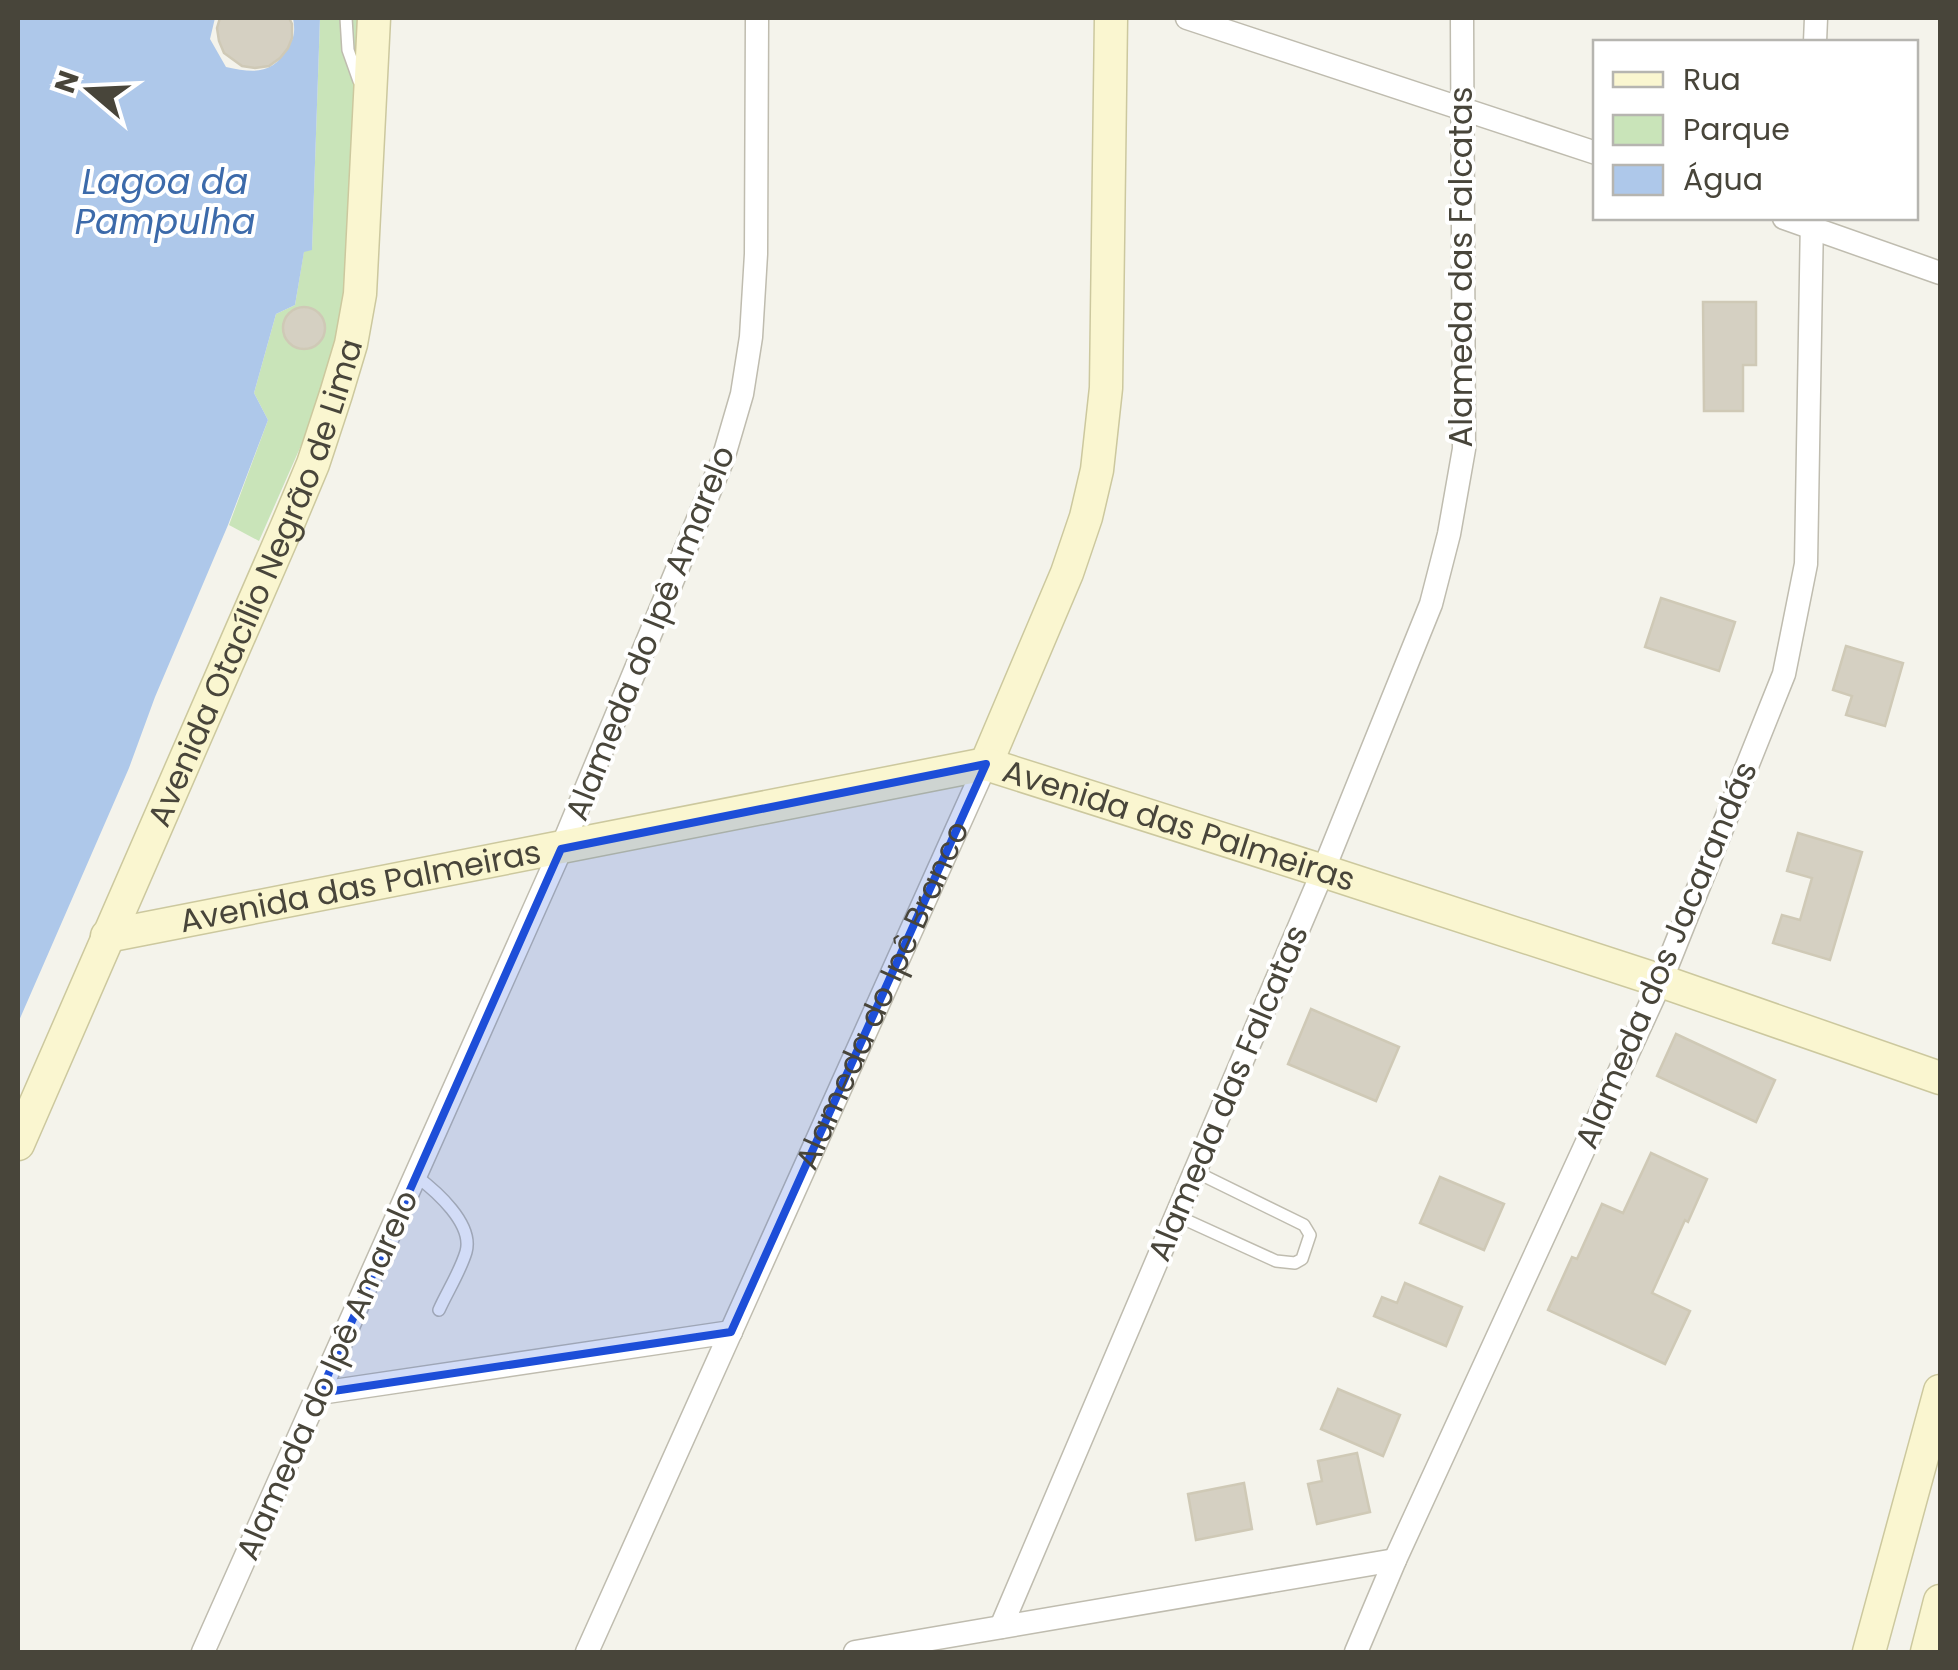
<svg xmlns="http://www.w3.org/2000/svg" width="1958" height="1670" font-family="Poppins,sans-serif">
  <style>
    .green { fill: #c9e4b9 }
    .water { fill: #aec8ea }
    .building { fill: #d5d0c2; stroke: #cfc9b6; stroke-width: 2.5 }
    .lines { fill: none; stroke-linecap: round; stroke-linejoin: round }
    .lane-casing { stroke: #bfbcaf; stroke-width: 14 }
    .street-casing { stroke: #bfbcaf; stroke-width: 25 }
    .secondary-casing { stroke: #ccc89e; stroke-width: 35 }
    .lane { stroke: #fff; stroke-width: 11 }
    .street { stroke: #fff; stroke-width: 22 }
    .secondary { stroke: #faf6d0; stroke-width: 32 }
    .marked { fill: #1d4ed8; fill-opacity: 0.2; stroke: #1d4ed8; stroke-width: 8; stroke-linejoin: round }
    .labels { text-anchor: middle; stroke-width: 8; stroke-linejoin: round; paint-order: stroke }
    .street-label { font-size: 32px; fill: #48453a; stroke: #fff }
    .water-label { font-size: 35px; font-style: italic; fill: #3c6aaa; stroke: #fff }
  </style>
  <rect width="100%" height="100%" fill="#f4f3eb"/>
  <path class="green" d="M 320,18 L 365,18 L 363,137 L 339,331 L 303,441 L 259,541 L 229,525 L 268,420 L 254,393 L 276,314 L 295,305 L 304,251 L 312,249 Z"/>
  <path class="water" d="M 18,18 L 215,18 L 210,39 L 226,67 C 254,73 272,75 288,48 C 295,37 295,30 293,18 L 320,18 L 312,250 L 304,252 L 295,305 L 276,314 L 254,393 L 268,420 L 228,525 L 155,697 L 129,768 L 18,1023 Z"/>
  <path class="building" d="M 220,18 L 289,18 L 292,24 L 292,38 L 288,48 L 280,58 L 269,66 L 255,68 L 242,66 L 224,53 L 219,41 L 217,28 Z
    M 1703,302 L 1756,302 L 1756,365 L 1743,365 L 1743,411 L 1704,411 Z
    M283 328a21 21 0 1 1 42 0a21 21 0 1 1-42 0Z
    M 1661,598 L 1735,622 L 1719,671 L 1645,647 Z
    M 1846,646 L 1903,663 L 1885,726 L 1846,715 L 1852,696 L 1833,690 Z
    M 1798,833 L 1862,852 L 1830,960 L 1773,943 L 1782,915 L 1800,920 L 1812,878 L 1787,871 Z
    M 1311,1009 L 1399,1047 L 1376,1101 L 1288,1064 Z
    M 1676,1034 L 1775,1080 L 1756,1122 L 1657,1076 Z
    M 1651,1153 L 1707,1179 L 1688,1222 L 1685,1220 L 1652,1293 L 1690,1311 L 1665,1364 L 1548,1310 L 1572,1257 L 1577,1259 L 1602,1204 L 1623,1213 Z
    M 1440,1177 L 1504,1204 L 1484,1250 L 1420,1223 Z
    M 1405,1283 L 1462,1307 L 1446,1346 L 1374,1316 L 1382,1297 L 1397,1303 Z
    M 1338,1389 L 1400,1415 L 1383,1456 L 1321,1429 Z
    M 1357,1453 L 1370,1512 L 1317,1524 L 1308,1484 L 1322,1481 L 1318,1461 Z
    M 1244,1483 L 1252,1529 L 1196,1540 L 1188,1494 Z"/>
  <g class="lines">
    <g class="lane-casing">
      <path id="lane" d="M 346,18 L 348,50 L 359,81
        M 416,1176 C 436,1191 474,1224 466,1252 C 460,1272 447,1292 439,1310
        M 1175,1215 L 1276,1261 L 1295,1263 L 1302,1259 L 1310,1235 L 1304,1225 L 1194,1171"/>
    </g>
    <g class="street-casing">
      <g id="street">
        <path d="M 1187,18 L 1596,153"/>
        <path d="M 1815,42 L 1816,18"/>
        <path d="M 1784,218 L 1940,273"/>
        <path d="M 320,1393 L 731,1332"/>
        <path d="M 1001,1627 L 1323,871 L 1431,604 L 1449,534 L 1464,449 L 1462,18"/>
        <path d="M 203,1652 L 561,849 L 723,459 L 742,394 L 751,337 L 756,254 L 757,18"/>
        <path id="s1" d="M 587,1652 L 986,764"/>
        <path d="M 855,1652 L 1395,1560"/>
        <path d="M 1356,1652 L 1395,1560 L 1661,981 L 1784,674 L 1806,564 L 1812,218"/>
      </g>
    </g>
    <g class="secondary-casing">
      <g id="secondary">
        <path d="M 986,764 L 1067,573 L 1086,517 L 1097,470 L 1106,388 L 1111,18"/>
        <path id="s2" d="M 107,936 L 986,764 L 1323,871 L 1661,981 L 1940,1078"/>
        <path id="s3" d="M 18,1144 L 287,526 L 313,464 L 336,394 L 351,344 L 360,294 L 374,18"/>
        <path d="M 1869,1652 L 1940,1391"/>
        <path d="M 1927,1652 L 1940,1601"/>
      </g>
    </g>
    <use href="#lane" class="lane"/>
    <use href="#street" class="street"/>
    <use href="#secondary" class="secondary"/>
  </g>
  <path class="marked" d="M 986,764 L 731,1332 L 320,1393 L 561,849 Z"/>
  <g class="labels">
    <g class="street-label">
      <text transform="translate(1461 267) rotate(-90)" y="11">Alameda das Falcatas</text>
      <text dy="11" stroke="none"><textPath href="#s3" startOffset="610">Avenida Otacílio Negrão de Lima</textPath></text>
      <text transform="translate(650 633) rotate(-68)" y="11">Alameda do Ipê Amarelo</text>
      <text dy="11" stroke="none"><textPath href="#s2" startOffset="1098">Avenida das Palmeiras</textPath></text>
      <text dy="11" stroke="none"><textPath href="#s2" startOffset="258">Avenida das Palmeiras</textPath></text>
      <text transform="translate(1666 955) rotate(-67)" y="11">Alameda dos Jacarandás</text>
      <text dy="11" stroke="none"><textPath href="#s1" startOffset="720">Alameda do Ipê Branco</textPath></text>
      <text transform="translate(1228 1093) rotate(-67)" y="11">Alameda das Falcatas</text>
      <text transform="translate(327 1375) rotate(-66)" y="11">Alameda do Ipê Amarelo</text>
    </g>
    <g class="water-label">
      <text x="165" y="194">Lagoa da<tspan x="165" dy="40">Pampulha</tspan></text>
    </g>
  </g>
  <rect width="1958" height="1670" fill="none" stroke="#48453a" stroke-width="40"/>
  <rect x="1593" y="40" width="325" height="180" fill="#ffffff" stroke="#b6b5b0" stroke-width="2.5"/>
  <rect x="1613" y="72" width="50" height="15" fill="#faf6d0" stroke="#b6b5b0" stroke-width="2.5"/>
  <text x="1683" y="90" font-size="30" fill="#48453a">Rua</text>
  <rect x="1613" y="115" width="50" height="30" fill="#c9e4b9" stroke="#b6b5b0" stroke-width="2.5"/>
  <text x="1683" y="140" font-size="30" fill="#48453a">Parque</text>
  <rect x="1613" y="165" width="50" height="30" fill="#aec8ea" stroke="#b6b5b0" stroke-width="2.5"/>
  <text x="1683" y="190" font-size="30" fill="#48453a">Água</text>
  <g transform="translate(90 90) rotate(289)" stroke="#ffffff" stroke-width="8" paint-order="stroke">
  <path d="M0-8L18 38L0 25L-18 38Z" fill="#48453a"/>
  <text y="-15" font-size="28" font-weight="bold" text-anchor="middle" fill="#48453a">N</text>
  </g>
</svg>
